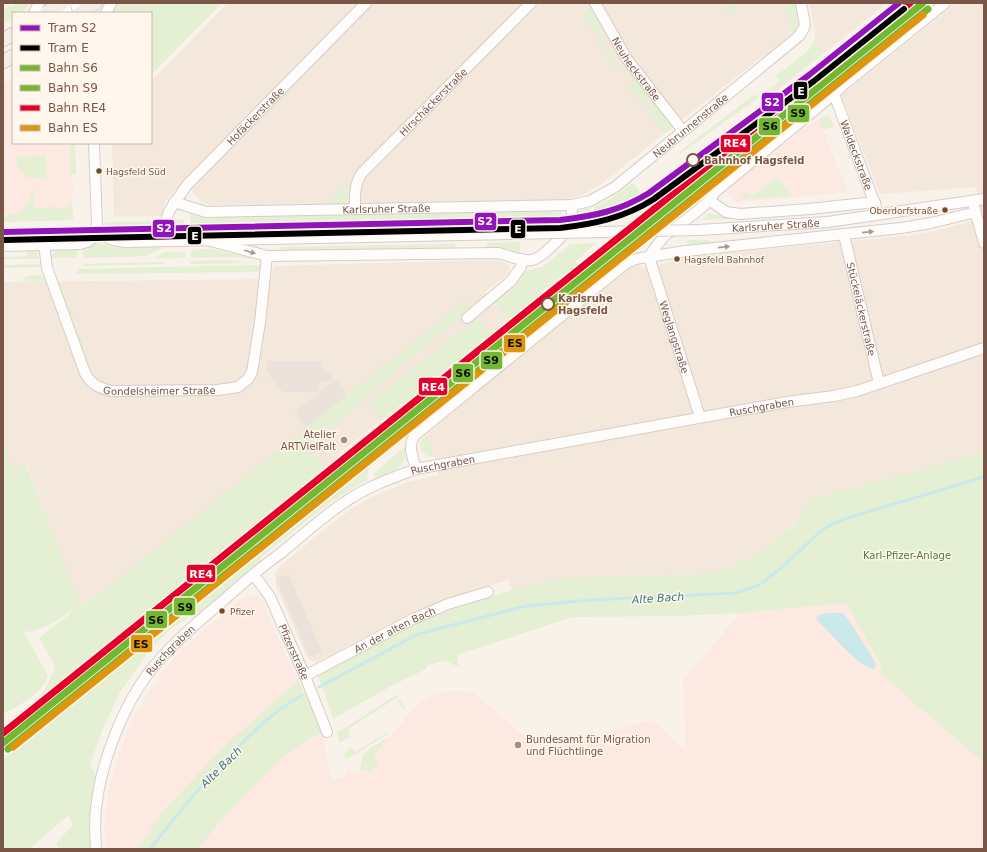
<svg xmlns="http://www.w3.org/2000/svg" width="987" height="852" font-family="'DejaVu Sans',sans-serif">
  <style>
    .residential { fill: #f4e7db }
    .commercial { fill: #fce9e1 }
    .industrial { fill: #ebe2db }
    .green { fill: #e5efd4 }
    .water { fill: #cbe9ea }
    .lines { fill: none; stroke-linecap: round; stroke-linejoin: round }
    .stream { stroke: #cbe9ea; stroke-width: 3 }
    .minor-casing { stroke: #d7cdc8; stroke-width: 12 }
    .major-casing { stroke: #dacfc9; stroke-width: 15 }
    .minor { stroke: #fefdfc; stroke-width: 10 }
    .major { stroke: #f3ede5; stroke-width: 13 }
    .rail-casing { stroke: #e4e2e5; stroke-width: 4.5 }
    .rail { stroke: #fff7ed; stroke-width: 3; stroke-dasharray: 9; stroke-linecap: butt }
    .minor-bridge-casing { stroke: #d7cdc8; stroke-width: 12; stroke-linecap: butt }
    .minor-bridge { stroke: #fefdfc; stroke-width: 10 }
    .rail-1-casing { stroke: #fff7ed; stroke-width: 10 }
    .rail-2-casing { stroke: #fff7ed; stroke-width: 10 }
    .rail-3-casing { stroke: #fff7ed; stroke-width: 10 }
    .rail-4-casing { stroke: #fff7ed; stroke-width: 10 }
    .rail-1 { stroke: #74b730; stroke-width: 7 }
    .rail-2 { stroke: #74b730; stroke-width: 7 }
    .rail-3 { stroke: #e4002b; stroke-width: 7 }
    .rail-4 { stroke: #de960e; stroke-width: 7 }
    .tram-1-casing { stroke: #fff7ed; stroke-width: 9 }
    .tram-2-casing { stroke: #fff7ed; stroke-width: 9 }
    .tram-1 { stroke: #9313ba; stroke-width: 6 }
    .tram-2 { stroke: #000; stroke-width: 6 }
    .oneway { fill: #ae9990 }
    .stop-dot { fill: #fff7ed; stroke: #795648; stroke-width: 2 }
    .bus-dot { fill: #7a4b2a; stroke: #fff7ed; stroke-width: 1.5 }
    .poi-dot { fill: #a58d81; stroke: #fff7ed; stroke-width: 1.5 }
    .labels { text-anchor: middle; stroke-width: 3; stroke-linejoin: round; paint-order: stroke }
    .bus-label { font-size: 9px; fill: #795648; stroke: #fff7ed; text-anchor: start }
    .street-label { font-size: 10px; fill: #795648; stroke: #fff7ed }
    .stop-label { font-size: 10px; font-weight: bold; fill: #795648; stroke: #fff7ed; text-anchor: start }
    .poi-label { font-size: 10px; fill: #795648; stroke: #fff7ed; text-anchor: end }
    .park-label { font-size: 10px; fill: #527a3c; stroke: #fff7ed }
    .water-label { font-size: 11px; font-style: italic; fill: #3a787f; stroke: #fff7ed }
    .line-badge { stroke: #fff7ed; stroke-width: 1.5 }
    .badge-label { font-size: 11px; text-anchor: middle; font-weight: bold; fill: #fff }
    .pale-badge-label { font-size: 11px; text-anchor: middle; font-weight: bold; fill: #111 }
  </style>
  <rect width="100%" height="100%" fill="#f8f2eb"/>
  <path class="residential" d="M 228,3 L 785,3 L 790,28 L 793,33 L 689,114 L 600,185 L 590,191 L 576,197 L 568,199 L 364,204 L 210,205 L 200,201 L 190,189 L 176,189 L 165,201 L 161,216 L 114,217 L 112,143 L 151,143 L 151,81 Z
    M 809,3 L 887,3 L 824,53 L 815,40 L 815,32 Z
    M 956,3 L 984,3 L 984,451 L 925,469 L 809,500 L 796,523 L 753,556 L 729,568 L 707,574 L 560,578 L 512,590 L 508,580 L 438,602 L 407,615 L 317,662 L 308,659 L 276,586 L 275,573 L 278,568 L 326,528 L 351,509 L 366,500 L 408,482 L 439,475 L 435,457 L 427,434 L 623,270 L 630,266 L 638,265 L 646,269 L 685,257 L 913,235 L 927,233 L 983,218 L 976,187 L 880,194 L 841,95 Z
    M 489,260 L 506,263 L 510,267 L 509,273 L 485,292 L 508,321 L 343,450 L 338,454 L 340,457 L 298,490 L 265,461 L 113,584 L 80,606 L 27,464 L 12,469 L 3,442 L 3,282 L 271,279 L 274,266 Z"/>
  <path class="commercial" d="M 13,77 L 13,143 L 71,143 L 72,186 L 74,186 L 74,193 L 72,193 L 73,220 L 3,222 L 3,84 Z
    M 818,119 L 847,189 L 846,192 L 798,197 L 736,202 L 726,191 L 794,135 Z
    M 251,595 L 255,595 L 263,601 L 272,625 L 298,680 L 225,745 L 162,812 L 138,849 L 106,849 L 104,827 L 109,788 L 121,747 L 137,711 L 164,670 L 181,650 L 242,598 Z
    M 847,604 L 881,665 L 881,674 L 984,763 L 984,849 L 198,849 L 223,818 L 256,783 L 281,759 L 311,738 L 324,734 L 326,757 L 332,781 L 347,775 L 346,771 L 348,769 L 352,769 L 353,773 L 355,772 L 356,770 L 369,771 L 370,773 L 372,757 L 418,704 L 426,699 L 446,691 L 466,691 L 475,694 L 543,751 L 652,720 L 686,751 L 683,680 L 740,613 L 812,606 Z"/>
  <path class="industrial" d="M 267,361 L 322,361 L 322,371 L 332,372 L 332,381 L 323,381 L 319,383 L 319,392 L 283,392 L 267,371 Z
    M 336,380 L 347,395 L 306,427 L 295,411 Z
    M 288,574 L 322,652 L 310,657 L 276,579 Z"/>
  <path class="green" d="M 16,3 L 31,3 L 21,13 L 13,13 L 13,18 L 3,25 L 3,10 L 9,5 L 11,7 Z
    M 115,3 L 222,3 L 151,75 L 151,13 L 110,13 Z
    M 721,3 L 744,3 L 730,14 Z
    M 785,3 L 795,3 L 799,26 L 793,33 L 790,28 Z
    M 937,3 L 938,3 L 799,114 L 799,117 L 796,120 L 792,120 L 783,128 L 783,131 L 778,135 L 775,134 L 766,141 L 765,144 L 760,149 L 757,149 L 724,176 L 724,180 L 721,183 L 717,179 Z
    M 593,9 L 603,28 L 594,34 L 583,14 Z
    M 606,33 L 608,36 L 601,39 L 621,71 L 618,73 L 596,38 Z
    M 815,40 L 824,53 L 770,96 L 767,91 L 780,81 L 776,76 L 808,51 Z
    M 635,79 L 649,96 L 640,103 L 626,86 Z
    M 755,94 L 758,98 L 680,154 L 679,152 Z
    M 654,102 L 672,125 L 672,128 L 664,134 L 645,109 Z
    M 829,115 L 834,126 L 823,130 L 818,119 Z
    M 71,143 L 75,143 L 76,174 L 71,175 Z
    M 46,156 L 46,179 C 28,179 19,177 15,157 Z
    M 777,177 L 791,194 L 789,196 L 743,199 L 741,197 L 746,192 L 751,197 Z
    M 632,183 L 635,185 L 646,201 L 622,220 L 596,223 L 594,207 L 611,199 Z
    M 346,184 L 348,185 C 349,194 351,204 338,204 C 335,204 332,204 329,203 Z
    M 32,189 L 34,189 L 34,208 L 57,207 L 62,210 L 65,209 L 66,205 L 72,204 L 73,220 L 3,222 L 3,216 C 20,216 29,206 32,189 Z
    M 589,207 L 593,223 L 578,223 C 576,214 579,208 589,207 Z
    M 557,211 L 562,213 L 566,223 L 191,231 L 190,213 L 198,217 L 203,217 Z
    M 709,213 L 731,219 L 702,220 Z
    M 173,220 L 184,220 L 184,235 C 176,234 172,229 173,220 Z
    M 160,221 L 159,230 L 152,235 L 117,235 L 109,232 L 103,222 Z
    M 74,237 L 75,240 L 3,241 L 3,238 Z
    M 687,240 L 710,240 L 711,245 L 688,248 Z
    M 95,242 C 102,242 109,247 116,248 L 164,247 L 146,256 L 83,258 L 83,248 Z
    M 520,242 L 520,254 L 502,248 L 487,247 L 487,243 Z
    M 596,243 L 575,262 L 578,265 L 565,275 L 564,274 L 539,293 L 540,295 L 508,321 L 494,302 L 519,280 L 523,272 L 541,267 L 547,264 L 570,244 Z
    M 448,244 L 455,244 L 455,248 L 281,251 L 282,247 Z
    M 77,248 L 77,258 L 50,258 C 55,247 66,249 77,248 Z
    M 27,249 L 36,249 L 39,259 L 3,259 L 3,257 L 27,256 Z
    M 202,249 L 211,249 L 257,259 L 230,257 L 191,258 L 191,251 Z
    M 164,252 L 185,252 L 185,258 L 154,259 Z
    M 232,260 L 250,263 L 191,264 L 191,261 Z
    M 165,262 L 165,264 L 83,266 L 83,264 Z
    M 41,264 L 42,267 L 3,268 L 3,265 Z
    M 251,265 L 262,265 L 261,270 L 256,272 L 76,274 L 80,269 Z
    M 598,274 L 600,277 L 392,447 L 389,443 L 504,350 L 505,352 L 508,349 L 507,348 L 552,312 L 553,313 L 578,293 L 577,291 Z
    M 40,275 L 44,277 L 45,281 L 22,281 C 25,274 33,276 40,275 Z
    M 61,285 L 92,369 L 92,370 L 89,371 L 59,287 Z
    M 465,300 L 470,308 L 385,380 L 309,449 L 326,468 L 39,697 L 49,683 L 55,666 L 39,638 L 77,608 C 56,618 50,630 24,632 L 48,676 C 42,695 19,705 3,714 L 3,442 L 12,468 L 26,464 L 81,606 L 113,584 C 229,487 349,396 465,300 Z
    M 478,317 L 492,334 L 382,420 L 369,404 Z
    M 149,395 L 201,395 L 204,397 L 149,398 Z
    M 427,434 L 435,457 L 427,456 L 421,451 L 420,442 Z
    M 405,447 C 409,469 391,471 375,479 L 373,472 L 377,473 L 378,469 Z
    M 383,448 L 386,452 C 379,457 372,461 369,469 C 367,473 368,476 367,480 C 328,500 295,531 260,558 L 262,561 L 196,617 L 190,616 L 167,632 L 152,647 L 120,692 L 103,728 L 90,765 L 96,775 L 90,820 L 91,849 L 59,849 L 56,843 L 73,825 L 69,815 L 29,849 L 3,849 L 3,759 L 97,674 L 294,519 L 361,462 L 368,460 Z
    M 984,451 L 984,763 L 881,674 L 881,665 L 847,604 L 812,606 L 740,613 L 679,616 L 572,617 L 457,655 L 459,666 L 454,665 L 445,660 L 427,666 L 426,669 L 391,686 L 333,719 L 318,675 L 411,623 L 512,590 L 560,578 L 707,574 L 729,568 L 753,556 L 796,524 L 809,500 L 925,469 Z
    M 298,680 L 305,695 L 310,700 L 324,734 L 310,738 L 281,759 L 223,818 L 198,849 L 138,849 L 162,812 L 225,745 Z
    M 396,695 L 406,709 L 404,710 L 396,698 L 347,730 L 350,736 L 340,743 L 337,733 Z
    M 388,732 L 386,735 L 348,759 L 345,758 C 343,753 347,749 351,747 L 355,752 Z
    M 389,737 L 373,756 L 379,762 L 369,774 L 368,771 L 360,770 C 362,748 372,748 389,737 Z"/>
  <path class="water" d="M 826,613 L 841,613 L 845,615 L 848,619 L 875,662 L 876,667 L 874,669 C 862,670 830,633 820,623 L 816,618 L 820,615 Z"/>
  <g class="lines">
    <path class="stream" d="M 319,687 L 418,634 L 526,606 L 590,600 L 735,593 L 754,587 L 762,583 L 781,568 L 822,530 L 830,525 L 844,519 L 984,477
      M 150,849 C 187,802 228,752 274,714 C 283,707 293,701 302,695"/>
    <g class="minor-casing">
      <g id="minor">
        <path d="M 64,3 L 67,13"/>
        <path d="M 75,3 L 79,13"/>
        <path id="s1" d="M 595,3 L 627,59 L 683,131"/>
        <path d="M 34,13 L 39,3"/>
        <path d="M 106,13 L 111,3"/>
        <path id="s2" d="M 834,94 L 876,207"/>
        <path d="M 94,143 L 97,225 C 101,238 111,240 124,242 L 316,238"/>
        <path d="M 709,200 L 726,212 L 740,214 L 809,209 L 875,202"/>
        <path id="s3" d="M 174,202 L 206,212 L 572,205 L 590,201 L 615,187 L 799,36 L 804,28 L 805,25 L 801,3"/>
        <path d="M 974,207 L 984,243"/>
        <path id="s4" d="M 355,209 C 355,196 354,184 362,173 L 531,3"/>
        <path id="s5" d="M 699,230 L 828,222 L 984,199"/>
        <path id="s6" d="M 844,235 L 879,383"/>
        <path d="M 207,240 L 267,256 L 498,253 C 508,255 521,262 532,260 C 542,258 566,234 570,224 C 572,218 572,211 572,205"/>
        <path id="s7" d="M 167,241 L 167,218 L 169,211 L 187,185 L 366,3"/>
        <path id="s8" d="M 44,244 L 47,268 L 85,373 C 92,385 99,388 111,391 L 218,390 L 238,387 L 248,379 L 252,372 L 260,322 L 267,256"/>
        <path d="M 3,246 L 80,244 L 87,242 L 100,233"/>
        <path d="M 649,257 C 654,249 659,241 666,235 C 682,221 703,211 715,192 L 834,94 L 843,85 L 945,3"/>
        <path id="s9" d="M 649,257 L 700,417"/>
        <path d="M 467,318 L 511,281 L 521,267 L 522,259"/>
        <path d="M 416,469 C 413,458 407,445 415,435 L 625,264 L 633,260 L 641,258 L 686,251 L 901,228 L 931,223 L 976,212"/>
        <path id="s10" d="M 254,575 L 270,597 L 305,676 L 327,732"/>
        <path id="s11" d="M 305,676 L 413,619 L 448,604 L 488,592"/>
        <path id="s12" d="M 96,849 C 95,833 94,817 97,801 C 102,761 123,707 147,675 C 169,646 197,623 225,599 C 243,583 261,567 281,553 C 302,536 322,517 345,502 C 366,487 392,478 416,469 L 787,402 L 834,396 L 857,391 L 984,348"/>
      </g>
    </g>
    <g class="major-casing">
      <path id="major" d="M 46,13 L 63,3
        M 80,13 L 95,3
        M 3,40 L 13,34
        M 3,62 L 13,56"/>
    </g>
    <use href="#minor" class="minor"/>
    <use href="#major" class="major"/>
    <g class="rail-casing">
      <path id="rail" d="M 3,732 L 36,709
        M 3,751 L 55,703"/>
    </g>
    <use href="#rail" class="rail"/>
    <g class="minor-bridge-casing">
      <path id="minor-bridge" d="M 316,238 L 699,230"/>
    </g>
    <use href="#minor-bridge" class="minor-bridge"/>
    <g class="rail-1-casing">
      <path id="rail-1" d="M 3,743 L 923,3"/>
    </g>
    <g class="rail-2-casing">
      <path id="rail-2" d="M 8,749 L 928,9"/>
    </g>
    <g class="rail-3-casing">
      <path id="rail-3" d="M 3,733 L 910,3"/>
    </g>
    <g class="rail-4-casing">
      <path id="rail-4" d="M 13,747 L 923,15"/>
    </g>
    <use href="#rail-1" class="rail-1"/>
    <use href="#rail-2" class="rail-2"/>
    <use href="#rail-3" class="rail-3"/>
    <use href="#rail-4" class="rail-4"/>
    <g class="tram-1-casing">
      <path id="tram-1" d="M 3,232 L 560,220 C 594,216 620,211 649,193 L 809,75 L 899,3"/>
    </g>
    <g class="tram-2-casing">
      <path id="tram-2" d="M 3,240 L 560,228 C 594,224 624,218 654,199 L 814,81 L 904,9"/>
    </g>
    <use href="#tram-1" class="tram-1"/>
    <use href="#tram-2" class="tram-2"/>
  </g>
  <defs><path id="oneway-solid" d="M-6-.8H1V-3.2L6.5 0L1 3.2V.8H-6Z"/></defs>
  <g class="oneway">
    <use href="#oneway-solid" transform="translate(868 232) rotate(-6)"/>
    <use href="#oneway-solid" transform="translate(724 247) rotate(-6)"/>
    <use href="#oneway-solid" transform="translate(250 252) rotate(16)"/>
  </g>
  <g class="stop-dot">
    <circle cx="693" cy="160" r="6"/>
    <circle cx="548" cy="304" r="6"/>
  </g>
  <g class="bus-dot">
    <circle cx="99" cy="171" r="3.5"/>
    <circle cx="945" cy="210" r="3.5"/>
    <circle cx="677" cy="259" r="3.5"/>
    <circle cx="222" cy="611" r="3.5"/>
  </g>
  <g class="poi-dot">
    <circle cx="344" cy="440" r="4"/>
    <circle cx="518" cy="745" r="4"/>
  </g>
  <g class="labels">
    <g class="bus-label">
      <text x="106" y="175">Hagsfeld Süd</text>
      <text x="938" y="214" text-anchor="end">Oberdorfstraße</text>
      <text x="684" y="263">Hagsfeld Bahnhof</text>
      <text x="230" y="615">Pfizer</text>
    </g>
    <g class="street-label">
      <text dy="4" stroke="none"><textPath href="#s1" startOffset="78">Neuheckstraße</textPath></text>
      <text dy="4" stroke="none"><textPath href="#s4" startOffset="138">Hirschäckerstraße</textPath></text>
      <text dy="4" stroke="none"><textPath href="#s7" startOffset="159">Hofäckerstraße</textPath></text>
      <text dy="4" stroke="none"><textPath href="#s3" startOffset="544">Neubrunnenstraße</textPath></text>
      <text dy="4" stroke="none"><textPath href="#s2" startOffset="65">Waldeckstraße</textPath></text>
      <text dy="4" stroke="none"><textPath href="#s3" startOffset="214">Karlsruher Straße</textPath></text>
      <text dy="4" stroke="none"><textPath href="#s5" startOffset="77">Karlsruher Straße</textPath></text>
      <text dy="4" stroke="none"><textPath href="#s6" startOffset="76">Stückeläckerstraße</textPath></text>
      <text dy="4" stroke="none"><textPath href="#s9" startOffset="84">Weglangstraße</textPath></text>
      <text dy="4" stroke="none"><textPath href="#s8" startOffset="217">Gondelsheimer Straße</textPath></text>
      <text dy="4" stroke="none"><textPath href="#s12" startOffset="878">Ruschgraben</textPath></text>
      <text dy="4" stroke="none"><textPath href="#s12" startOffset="554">Ruschgraben</textPath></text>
      <text dy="4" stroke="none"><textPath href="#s11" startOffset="101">An der alten Bach</textPath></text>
      <text dy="4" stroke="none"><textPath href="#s12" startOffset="219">Ruschgraben</textPath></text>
      <text dy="4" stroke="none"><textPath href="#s10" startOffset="87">Pfizerstraße</textPath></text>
    </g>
    <g class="stop-label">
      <text x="704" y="164">Bahnhof Hagsfeld</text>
      <text x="558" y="302">Karlsruhe<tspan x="558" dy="12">Hagsfeld</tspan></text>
    </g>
    <g class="poi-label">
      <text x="336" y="438">Atelier<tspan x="336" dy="12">ARTVielFalt</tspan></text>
      <text x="526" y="743" text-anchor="start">Bundesamt für Migration<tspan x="526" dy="12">und Flüchtlinge</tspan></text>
    </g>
    <g class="park-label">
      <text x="907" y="559">Karl-Pfizer-Anlage</text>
    </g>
    <g class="water-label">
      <text transform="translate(658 598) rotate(-4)" y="4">Alte Bach</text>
      <text transform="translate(221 767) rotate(-45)" y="4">Alte Bach</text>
    </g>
  </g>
  <g class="line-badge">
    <rect x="793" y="81" width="15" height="19" rx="4" fill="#000"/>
    <rect x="761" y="92" width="23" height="20" rx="4" fill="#9313ba"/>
    <rect x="787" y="104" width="23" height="19" rx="4" fill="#74b730"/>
    <rect x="758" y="117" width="23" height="19" rx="4" fill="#74b730"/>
    <rect x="720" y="134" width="31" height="19" rx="4" fill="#e4002b"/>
    <rect x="474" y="212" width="23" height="19" rx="4" fill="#9313ba"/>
    <rect x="152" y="219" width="23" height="19" rx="4" fill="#9313ba"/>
    <rect x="510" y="219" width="16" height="20" rx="4" fill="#000"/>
    <rect x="187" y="226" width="15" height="19" rx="4" fill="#000"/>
    <rect x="503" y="334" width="23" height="19" rx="4" fill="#de960e"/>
    <rect x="480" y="351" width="23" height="19" rx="4" fill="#74b730"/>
    <rect x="452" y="363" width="22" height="20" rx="4" fill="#74b730"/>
    <rect x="418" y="377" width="30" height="19" rx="4" fill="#e4002b"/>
    <rect x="186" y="564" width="30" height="19" rx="4" fill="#e4002b"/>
    <rect x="173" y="597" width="23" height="19" rx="4" fill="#74b730"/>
    <rect x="145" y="610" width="23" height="19" rx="4" fill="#74b730"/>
    <rect x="130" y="634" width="23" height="19" rx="4" fill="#de960e"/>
  </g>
  <g class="badge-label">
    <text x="801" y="95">E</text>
    <text x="772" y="106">S2</text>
    <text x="735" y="147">RE4</text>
    <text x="485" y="225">S2</text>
    <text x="164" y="232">S2</text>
    <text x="518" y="233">E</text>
    <text x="195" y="240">E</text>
    <text x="433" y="391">RE4</text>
    <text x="201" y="578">RE4</text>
  </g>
  <g class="pale-badge-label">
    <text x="798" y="117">S9</text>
    <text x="770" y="130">S6</text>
    <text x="515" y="347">ES</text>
    <text x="491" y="364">S9</text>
    <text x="463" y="377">S6</text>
    <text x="185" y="611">S9</text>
    <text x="156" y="624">S6</text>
    <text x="141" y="648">ES</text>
  </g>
  <rect width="987" height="852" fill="none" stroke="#795648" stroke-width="8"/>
  <rect x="12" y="12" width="140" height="132" fill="#fff7ed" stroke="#c9b7ab"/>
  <rect x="20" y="25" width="20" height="6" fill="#9313ba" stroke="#c9b7ab"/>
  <text x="48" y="32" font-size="12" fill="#795648">Tram S2</text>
  <rect x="20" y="45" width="20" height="6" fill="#000000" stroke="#c9b7ab"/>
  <text x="48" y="52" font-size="12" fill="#795648">Tram E</text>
  <rect x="20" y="65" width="20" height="6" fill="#74b730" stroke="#c9b7ab"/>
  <text x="48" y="72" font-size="12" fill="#795648">Bahn S6</text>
  <rect x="20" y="85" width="20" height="6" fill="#74b730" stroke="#c9b7ab"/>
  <text x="48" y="92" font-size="12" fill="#795648">Bahn S9</text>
  <rect x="20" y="105" width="20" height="6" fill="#e4002b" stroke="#c9b7ab"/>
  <text x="48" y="112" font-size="12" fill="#795648">Bahn RE4</text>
  <rect x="20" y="125" width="20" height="6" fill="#de960e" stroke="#c9b7ab"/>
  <text x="48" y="132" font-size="12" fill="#795648">Bahn ES</text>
</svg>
